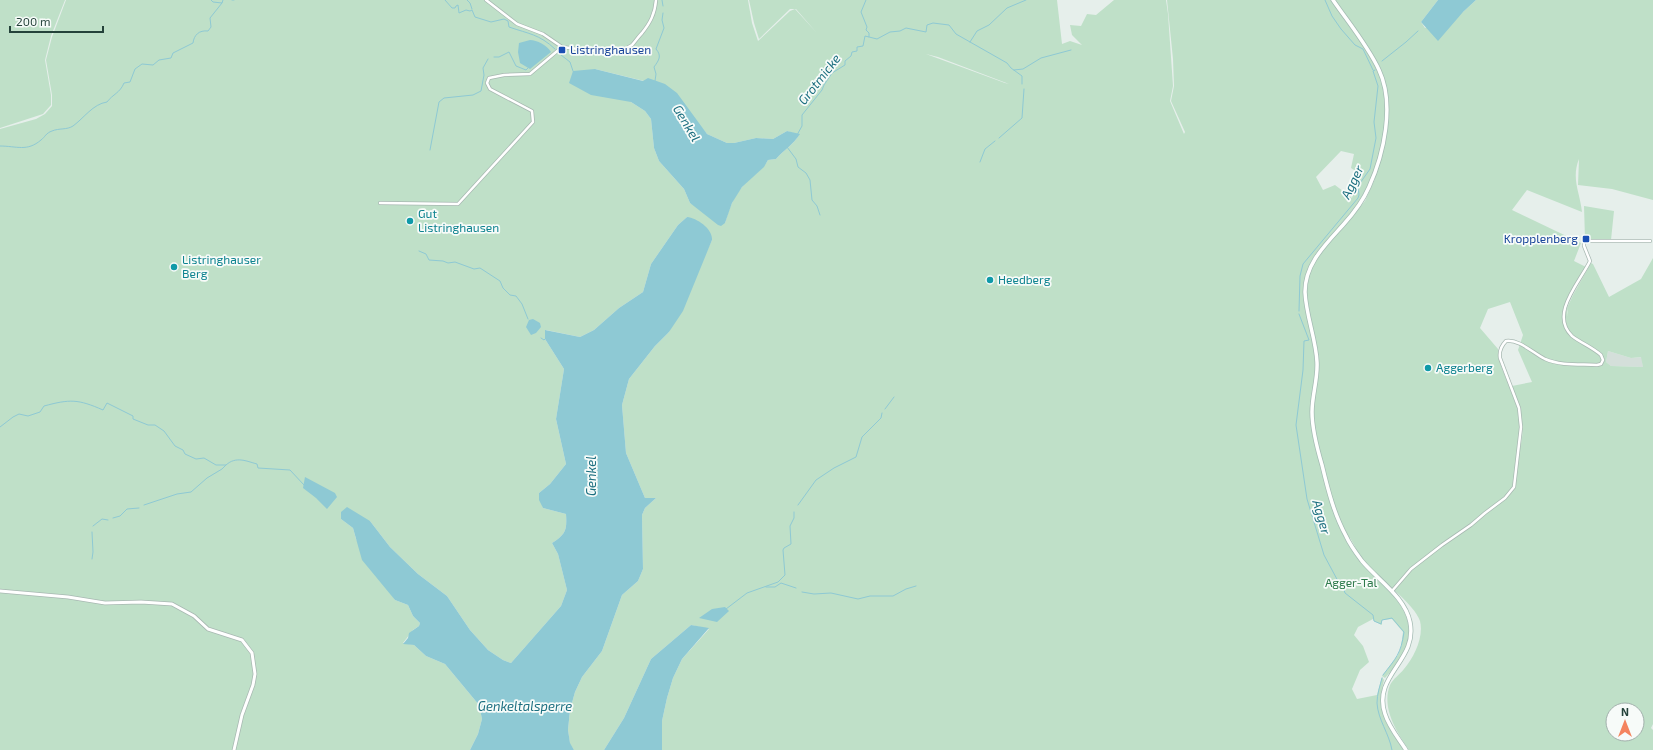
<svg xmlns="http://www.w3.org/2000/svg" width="1653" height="750" font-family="'Exo 2',sans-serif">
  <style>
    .built { fill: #d4dfda }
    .green { fill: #bfe0c8; fill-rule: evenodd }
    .water { fill: #8ec9d4 }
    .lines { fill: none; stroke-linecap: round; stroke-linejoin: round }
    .stream { stroke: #8ec9d4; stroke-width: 1 }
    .minor-casing { stroke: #a8b8b2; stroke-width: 4 }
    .tertiary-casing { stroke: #a8b8b2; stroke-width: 4.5 }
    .secondary-casing { stroke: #a4bbb3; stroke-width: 5 }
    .minor { stroke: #fff; stroke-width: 2.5 }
    .tertiary { stroke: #fff; stroke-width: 3 }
    .secondary { stroke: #fff; stroke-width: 3.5 }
    .transit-dot { fill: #1a4fb4; stroke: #f7fbf9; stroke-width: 1.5 }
    .culture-dot { fill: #0f9aa8; stroke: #f7fbf9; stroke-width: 1.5 }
    .labels { text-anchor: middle; stroke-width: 3.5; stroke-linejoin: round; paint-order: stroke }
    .transit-label { font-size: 12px; fill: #164399; stroke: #f7fbf9; text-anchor: start }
    .culture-label { font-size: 12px; fill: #0d838f; stroke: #f7fbf9; text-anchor: start }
    .park-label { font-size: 12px; fill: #2d7a4b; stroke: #f7fbf9 }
    .water-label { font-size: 13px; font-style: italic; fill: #1c6f80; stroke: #f7fbf9 }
  </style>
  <rect width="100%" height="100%" fill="#e6efeb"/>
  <path class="built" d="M 1608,351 L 1631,358 L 1642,357 L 1643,367 L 1611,366 L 1606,362 Z"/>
  <path class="green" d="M 0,0 L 65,0 L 51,36 L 45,60 L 51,95 L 51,105 L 43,114 L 0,128 Z
    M 66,0 L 748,0 L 752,23 L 758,41 L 790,11 L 795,9 L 816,32 L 796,9 L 790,9 L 759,39 L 754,23 L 749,0 L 1057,0 L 1062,44 L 1070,41 L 1082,45 L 1072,35 L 1070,25 L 1081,26 L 1087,14 L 1096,15 L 1114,0 L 1166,0 L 1168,14 L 1173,86 L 1170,101 L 1184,134 L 1185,132 L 1171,101 L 1174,86 L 1173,59 L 1167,0 L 1438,0 L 1421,22 L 1425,28 L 1463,12 L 1476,0 L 1653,0 L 1653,200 L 1612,189 L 1578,185 L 1579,159 C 1571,179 1580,192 1582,212 L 1527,190 L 1512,210 L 1581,243 L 1574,261 L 1586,267 L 1566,308 L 1568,316 L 1567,308 L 1573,295 L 1591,263 L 1593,264 L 1609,297 L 1641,279 L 1653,258 L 1653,724 L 1651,728 L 1653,730 L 1653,750 L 1409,750 C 1397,732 1381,708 1390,685 C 1393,679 1400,674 1404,669 C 1414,657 1424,637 1420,621 C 1415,604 1377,577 1364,561 C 1358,555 1355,545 1350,538 L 1349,539 C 1353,547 1357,556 1363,563 C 1383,587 1420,611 1406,648 C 1402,659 1393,669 1385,678 L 1382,676 L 1398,655 L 1401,647 L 1403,632 L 1392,619 L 1382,620 L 1382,625 L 1374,621 L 1373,619 L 1358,627 L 1354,635 L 1363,646 L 1369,662 L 1360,670 L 1352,689 L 1357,699 L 1377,695 L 1382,677 L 1384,680 C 1376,710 1386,726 1404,750 L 662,750 L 662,721 L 667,698 L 673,678 L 682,659 L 709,629 L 691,625 L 651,659 L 624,718 L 604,750 L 574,750 L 570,744 L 568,730 L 570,710 L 575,692 L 582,677 L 602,651 L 622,595 L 638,581 L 643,569 L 642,515 L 645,508 L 656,498 L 645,498 L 626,453 L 622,405 L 629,379 L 655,346 L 669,332 L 712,240 L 687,217 L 678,225 L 651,264 L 643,292 L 619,308 L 594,330 L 580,337 L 546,330 L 545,339 L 564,369 L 556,419 L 566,464 L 550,484 L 539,493 L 543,508 L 566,514 C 567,530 566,534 552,543 L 558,554 L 567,590 L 561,606 L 511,663 L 503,660 L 488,650 L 470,630 L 447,596 L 418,574 L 390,547 L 370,521 L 341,519 L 353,528 L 356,539 L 395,600 L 408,605 L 413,616 L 420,623 L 419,626 L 413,630 L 403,643 L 414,645 L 426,656 L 445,664 L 479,705 L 482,719 L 478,734 L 470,750 L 0,750 L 0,129 L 36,119 L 45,114 L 52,106 L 52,95 L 46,60 L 52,37 ZM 926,54 L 938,57 L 1009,84 L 1005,83 ZM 595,69 L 644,81 L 696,121 L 707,134 L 727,143 L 734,143 L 756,138 L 773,139 L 787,131 L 799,135 C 793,145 784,150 776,159 L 768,160 C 762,171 750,177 742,187 C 733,197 729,210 725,223 L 690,203 L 684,189 L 659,161 L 654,148 L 651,119 L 645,111 L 631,102 ZM 1341,151 L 1354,154 L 1351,168 L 1359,173 C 1349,181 1356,189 1352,198 L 1335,185 L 1323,190 L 1316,177 ZM 1373,179 L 1375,179 L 1365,201 L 1344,226 ZM 1510,302 L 1523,335 L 1518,350 L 1532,382 L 1512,386 C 1520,405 1526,427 1520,448 L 1521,427 L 1518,409 L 1501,366 L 1498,349 L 1480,328 L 1488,309 ZM 1608,351 L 1631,358 L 1641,357 L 1643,367 L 1611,366 L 1606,362 ZM 1613,710 L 1637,710 L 1637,734 L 1613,734 Z
    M 1584,206 L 1614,211 L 1611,240 L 1585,239 Z"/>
  <path class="water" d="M 1438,0 L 1476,0 L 1463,12 L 1438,41 L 1421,22 Z
    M 530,40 C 537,40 547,45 551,52 L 530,69 L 520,63 L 518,52 L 519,43 Z
    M 595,69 L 643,81 L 648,78 L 665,84 L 677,93 L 707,134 L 727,143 L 734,143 L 756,138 L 773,139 L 787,131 L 800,134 C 793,145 784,150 776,159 L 768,160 L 764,167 L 742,187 L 732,203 L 725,223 L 721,226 L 718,225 L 690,203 L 684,189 L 659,161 L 654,148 L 651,119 L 645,111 L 631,102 L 591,95 L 569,83 L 573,71 Z
    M 687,217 C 697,218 713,229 712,240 L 683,311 L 669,332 L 655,346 L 629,379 L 622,405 L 626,453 L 645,498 L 656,498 L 645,508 L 642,515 L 643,569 L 638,581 L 622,595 L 602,651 L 582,677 L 575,692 L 570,710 L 568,730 L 570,743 L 574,750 L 470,750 L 478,734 L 482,719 L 479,705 L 445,664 L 426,656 L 414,645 L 403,644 L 408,638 L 409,633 L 419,626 L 420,623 L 413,616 L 408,605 L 395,600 L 362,560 L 353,528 L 341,519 L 341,512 L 347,507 L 370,521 L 390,547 L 418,574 L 447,596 L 470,630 L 488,650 L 503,660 L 511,663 L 561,606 L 567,590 L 558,554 L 552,543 C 566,534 567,530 566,514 L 543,508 L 539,500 L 539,493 L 550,484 L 566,464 L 556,419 L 564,369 L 545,339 L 545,330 L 580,337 L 594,330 L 619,308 L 643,292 L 651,264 L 678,225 Z
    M 533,319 L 540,323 L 541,327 L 536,333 L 531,335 L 526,327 L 529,320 Z
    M 305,477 L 335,493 L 337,497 L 327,509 L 316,498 L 303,488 Z
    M 725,607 L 729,611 L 717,622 L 699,618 L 712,609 Z
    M 691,625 L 709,628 L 682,659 L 673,678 L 667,698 L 662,721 L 662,750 L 604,750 L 624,718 L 651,659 Z"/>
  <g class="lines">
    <path class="stream" d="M 211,0 L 213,2 L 222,3 L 223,0
      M 232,0 L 234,0
      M 445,0 L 452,8 L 455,8 L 456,6 L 458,5 L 459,13 L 466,10 L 470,11 L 472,10 L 475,17 L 491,22 L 504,19 L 508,21 L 509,27 C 529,34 539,34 555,49
      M 467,0 L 470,3 L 472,9
      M 662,0 L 663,6
      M 1325,0 L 1332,16 L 1341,29 L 1355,45 L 1363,49 L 1373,70
      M 869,37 L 877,39 L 890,32 L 900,31 L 906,28 L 926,32 L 927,25 L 933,23 L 949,25 L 956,34 L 1007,63 L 1011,68 L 1022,76 L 1022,84
      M 970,42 L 977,31 L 989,25 L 1007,8 L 1026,0
      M 561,55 L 570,62 L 573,71
      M 494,57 L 499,57 L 509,52 L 516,66 L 526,70 L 528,68
      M 1382,61 L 1406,42 L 1418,31
      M 1014,70 L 1023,69 L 1041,58 L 1071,50
      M 655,81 L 656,74 L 654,67 C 659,60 662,56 656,49 L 664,28 L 662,20 L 663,13
      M 797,135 L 802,126 L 802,115 L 822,90 L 824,85 L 832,73 L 845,65 L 845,61 L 851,56 L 852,52 L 857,51 L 857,47 L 863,46 L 865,36 L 869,37 L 869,33 L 866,30 L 867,27 L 861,12 L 866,0
      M 999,138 L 1022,118 L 1024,89
      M 0,146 C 17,146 27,152 41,140 C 45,137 46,133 52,131 C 59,128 67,130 73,126 C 84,118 93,104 107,102 C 113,94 120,93 124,83 L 130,82 L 135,69 L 142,64 L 153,65 L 159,60 L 171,58 L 173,53 L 193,43 C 194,35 199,30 208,31 L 211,27 L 210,18 L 222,3
      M 787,147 L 796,159 L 798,167 L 806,173 L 810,180 L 812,200 L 817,206 L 820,215
      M 430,150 L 439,102 L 444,98 L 473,95 L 481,91 L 484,75 L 483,68 L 488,59
      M 980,162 L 985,149 L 995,141
      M 419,251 L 426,254 L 429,260 L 443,261 L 448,263 L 455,262 L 474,269 L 480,268 L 500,281 L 503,288 L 510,295 L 516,296 L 522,304 L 528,319
      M 1299,311 L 1300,276 L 1303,264 L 1358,198 L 1359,195 L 1358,186 L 1370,169 L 1376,138 L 1374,122 L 1378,86 L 1373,71 L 1375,70
      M 1299,314 L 1309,340 L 1304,341 L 1303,370 L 1296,425 L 1307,499 L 1324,555 L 1339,583 L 1343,587 L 1345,593 L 1373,615 L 1374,621 L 1381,624 L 1382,620 L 1392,618 L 1404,632 C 1401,654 1396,658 1383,675
      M 541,338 L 544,340 L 545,339
      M 885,409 L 894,397
      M 0,427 L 13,417 L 19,414 L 28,416 L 40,412 L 44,406 C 70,399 78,399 103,410 L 107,403 L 133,416 L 133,419 L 148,425 L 155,425 L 164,431 L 175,446 L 183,450 L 185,454 L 196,459 L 204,458 L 216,465 L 226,465 C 236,456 246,461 257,464 L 258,468 L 290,470 L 304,485
      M 144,505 L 177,494 L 191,492 L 207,478 L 222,469 L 226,465
      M 798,505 L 816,480 L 834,468 L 856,457 L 862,437 L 881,418 L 882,413
      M 113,518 L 120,516 L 127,509 L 139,508
      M 93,526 L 102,519 L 108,520
      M 92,532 L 93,552 L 92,559
      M 766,587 L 775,587 L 781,583 L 796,588
      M 802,592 L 814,594 L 831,593 L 858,599 L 870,596 L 893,596 L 906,589 L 916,586
      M 726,609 L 747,593 L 778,582 L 785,575 L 783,550 L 784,548 L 791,544 L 790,526 L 794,518 L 794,512
      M 1382,678 C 1380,686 1377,694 1377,703 C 1378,720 1389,733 1392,750"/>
    <g class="minor-casing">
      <path id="minor" d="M 486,0 L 517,24 L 543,34 L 562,47
        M 562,47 C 578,49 618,56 632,45 C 635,42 638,37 642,33 C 650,23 655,14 656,0
        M 380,203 L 458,204 L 533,122 L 532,111 L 490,89 L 487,83 L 489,78 L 504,75 L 530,74 L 562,47
        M 1392,591 L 1411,569 L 1442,545 L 1471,525 L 1485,513 L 1505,498 L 1514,487 L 1521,427 L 1519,408 L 1500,358 C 1499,351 1501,346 1506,341 C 1519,339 1533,353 1545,359 C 1561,366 1580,364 1597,365 L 1601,364 L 1603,360 L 1601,355 C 1592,347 1581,343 1572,336 C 1549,314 1580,282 1590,261 L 1584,246 L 1584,241 L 1650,241"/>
    </g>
    <g class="tertiary-casing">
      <path id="tertiary" d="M 0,591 L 68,597 L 105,603 L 141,602 L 172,604 L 194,616 L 208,629 L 242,640 L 252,653 L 255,674 L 253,685 L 242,715 L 234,750"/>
    </g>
    <g class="secondary-casing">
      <path id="secondary" d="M 1333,0 C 1348,22 1368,46 1379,70 C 1395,104 1384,154 1369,187 C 1363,201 1353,214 1343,225 C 1325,245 1305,264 1305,292 C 1306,316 1316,339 1317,362 C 1318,379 1312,395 1312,412 C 1312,430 1317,448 1322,465 C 1328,490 1334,514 1346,536 C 1350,545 1356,553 1362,561 C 1378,580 1405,597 1410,622 C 1418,661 1372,675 1385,714 C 1389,727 1399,739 1406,750"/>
    </g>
    <use href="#minor" class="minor"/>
    <use href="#tertiary" class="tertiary"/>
    <use href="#secondary" class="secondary"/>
  </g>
  <g class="transit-dot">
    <rect x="558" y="46" width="8" height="8" rx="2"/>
    <rect x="1582" y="235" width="8" height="8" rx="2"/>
  </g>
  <g class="culture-dot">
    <circle cx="410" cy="221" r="4"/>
    <circle cx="174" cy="267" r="4"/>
    <circle cx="990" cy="280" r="4"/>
    <circle cx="1428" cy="368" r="4"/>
  </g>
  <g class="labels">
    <g class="transit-label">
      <text x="570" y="54">Listringhausen</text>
      <text x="1578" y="243" text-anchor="end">Kropplenberg</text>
    </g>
    <g class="culture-label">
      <text x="418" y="218">Gut<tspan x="418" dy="14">Listringhausen</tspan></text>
      <text x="182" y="264">Listringhauser<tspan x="182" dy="14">Berg</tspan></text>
      <text x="998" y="284">Heedberg</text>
      <text x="1436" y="372">Aggerberg</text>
    </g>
    <g class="park-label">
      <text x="1351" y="587">Agger-Tal</text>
    </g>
    <g class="water-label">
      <text transform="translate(819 79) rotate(-52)" y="5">Grotmicke</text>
      <text transform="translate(687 123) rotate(59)" y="5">Genkel</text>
      <text transform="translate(1352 182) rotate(-65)" y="5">Agger</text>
      <text transform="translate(591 476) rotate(-90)" y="5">Genkel</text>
      <text transform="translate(1322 517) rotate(74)" y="5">Agger</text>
      <text x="525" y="711">Genkeltalsperre</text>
    </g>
  </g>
  <g transform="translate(1625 722)"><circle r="19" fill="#f7fbf9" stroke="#a3b1ad"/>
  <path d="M0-3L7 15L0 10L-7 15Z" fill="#f4845f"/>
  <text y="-6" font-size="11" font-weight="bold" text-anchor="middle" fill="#24423a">N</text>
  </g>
  <path d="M10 26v6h93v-6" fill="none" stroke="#24423a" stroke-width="2"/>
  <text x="16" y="26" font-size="12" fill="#24423a" stroke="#f7fbf9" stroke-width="3" paint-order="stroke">200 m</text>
</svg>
